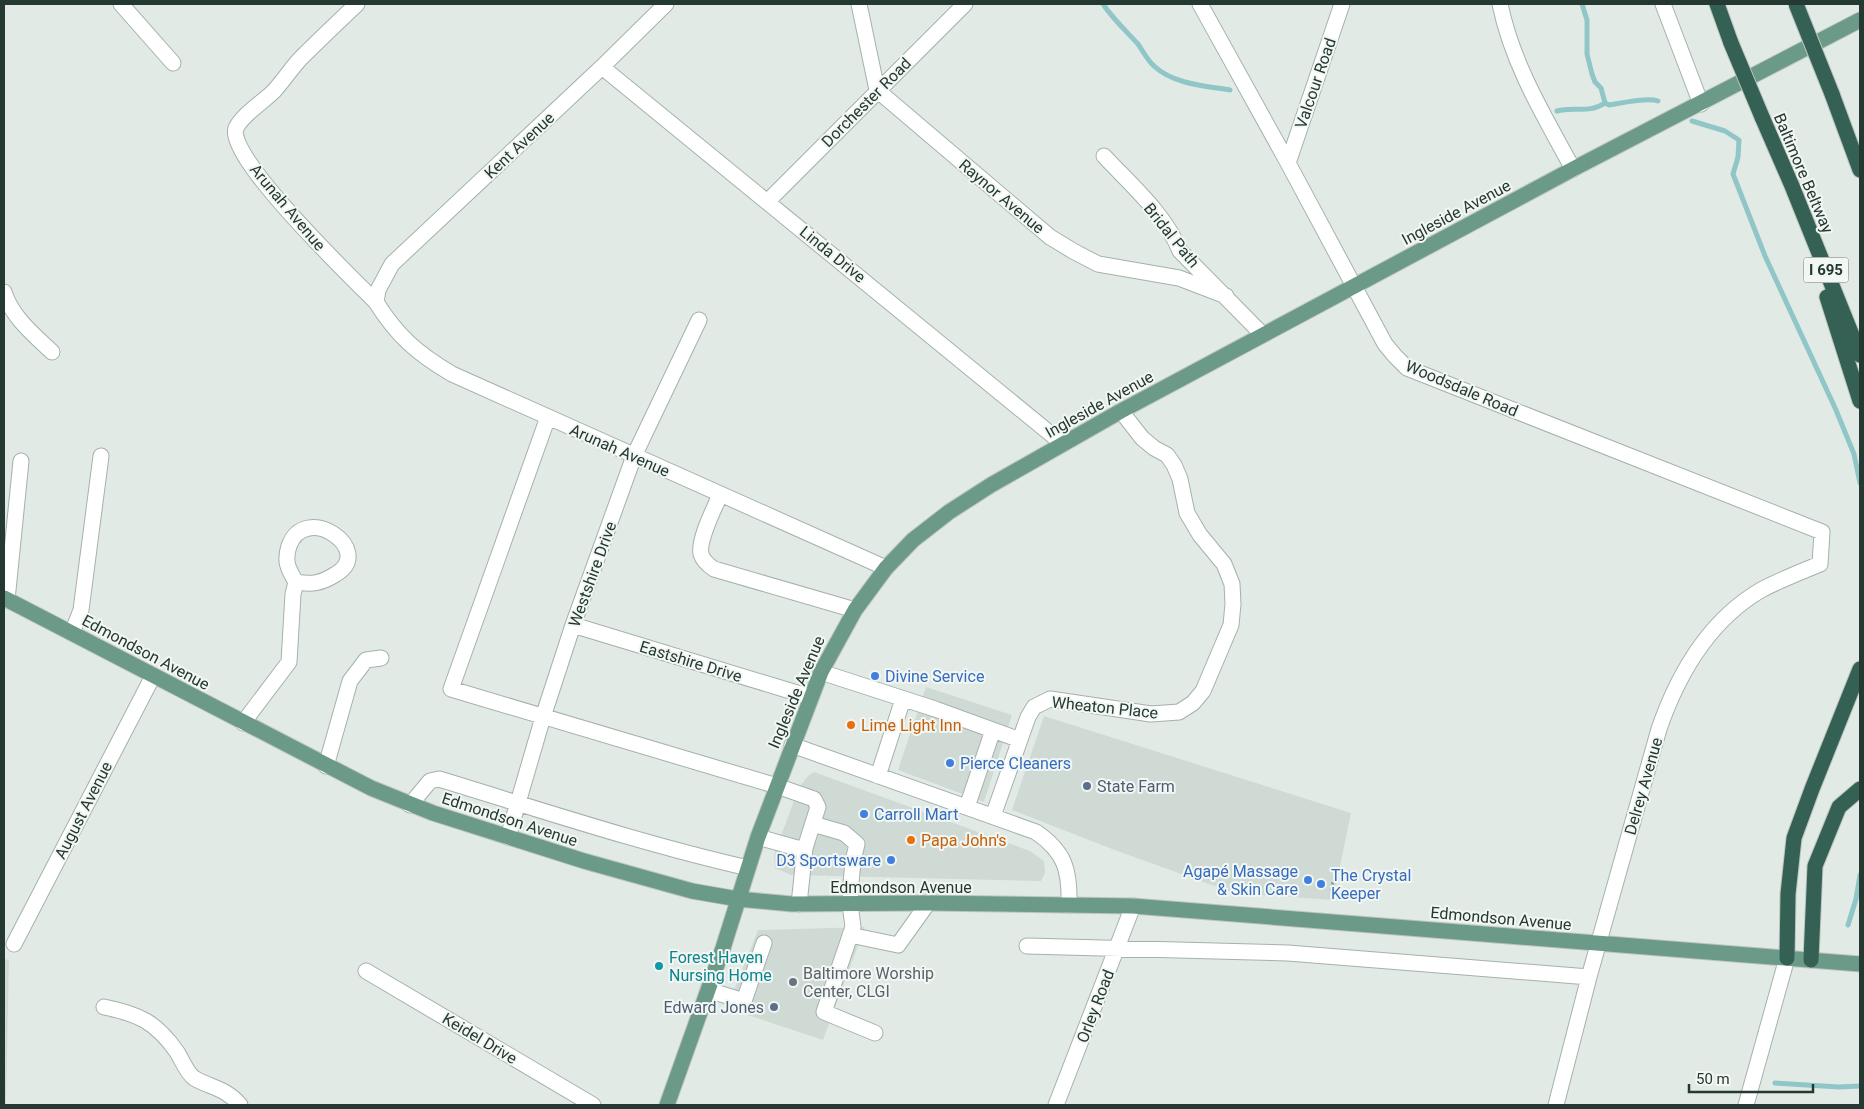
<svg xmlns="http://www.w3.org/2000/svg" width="1864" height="1109" font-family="Roboto,sans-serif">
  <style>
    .built { fill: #d0dad4 }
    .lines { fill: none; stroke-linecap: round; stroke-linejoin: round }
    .stream { stroke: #91c6c8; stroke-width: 5 }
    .minor-casing { stroke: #a5b1ac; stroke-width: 17 }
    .major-casing { stroke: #bdc4c1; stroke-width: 17 }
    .highway-casing { stroke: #bdc4c1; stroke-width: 17 }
    .path { stroke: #86aa9b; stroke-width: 3; stroke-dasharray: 2.5 4; stroke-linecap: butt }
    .minor { stroke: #fff; stroke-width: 15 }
    .major { stroke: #6c9a89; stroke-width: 15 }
    .highway { stroke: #346153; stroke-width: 15 }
    .highway-bridge-casing { stroke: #bdc4c1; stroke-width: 17; stroke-linecap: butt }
    .highway-bridge { stroke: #346153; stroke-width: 15 }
    .shop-dot { fill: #3f7fe0; stroke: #f2f7f4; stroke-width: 2 }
    .food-dot { fill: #e8710a; stroke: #f2f7f4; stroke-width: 2 }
    .service-dot { fill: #5c6f8a; stroke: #f2f7f4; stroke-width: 2 }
    .culture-dot { fill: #0f9aa8; stroke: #f2f7f4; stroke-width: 2 }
    .worship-dot { fill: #6b7280; stroke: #f2f7f4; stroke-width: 2 }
    .labels { text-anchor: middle; stroke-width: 4; stroke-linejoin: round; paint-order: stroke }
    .shield { fill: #f2f7f4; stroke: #62726c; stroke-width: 1 }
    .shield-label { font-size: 15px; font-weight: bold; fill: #243931 }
    .street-label { font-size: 16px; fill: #243931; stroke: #f2f7f4 }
    .shop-label { font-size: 16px; fill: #366cbe; stroke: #f2f7f4; text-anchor: start }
    .food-label { font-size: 16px; fill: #c56008; stroke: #f2f7f4; text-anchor: start }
    .service-label { font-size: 16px; fill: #4e5e75; stroke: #f2f7f4; text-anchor: start }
    .culture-label { font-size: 16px; fill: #0d838f; stroke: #f2f7f4; text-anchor: start }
    .worship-label { font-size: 16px; fill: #5b616d; stroke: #f2f7f4; text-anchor: start }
  </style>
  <rect width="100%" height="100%" fill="#e2eae6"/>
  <path class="built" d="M 926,687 L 1012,715 L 984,802 L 898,770 Z
    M 1044,716 L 1351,813 L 1333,900 L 1234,893 L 1112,849 L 1012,810 Z
    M 814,772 L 1030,851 L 1044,861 L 1045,873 L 1041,881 L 791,875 L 775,868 L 774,855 L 799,787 L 809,775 Z
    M 865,927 L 823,1040 L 727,1008 L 758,930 Z
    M 4,959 L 9,960 L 6,1105 L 4,1105 Z"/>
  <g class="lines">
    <path class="stream" d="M 1103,4 C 1113,19 1126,31 1138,44 C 1143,51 1147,60 1154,66 C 1173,84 1205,86 1230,90
      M 1582,4 L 1587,20 L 1587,54 L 1592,74 L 1595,82 L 1601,88 L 1605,103
      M 1605,103 L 1609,105 C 1622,103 1647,97 1658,101
      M 1557,111 C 1574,106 1589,114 1605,103
      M 1692,121 L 1725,131 L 1739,140 L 1738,157 L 1733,174 L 1765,256 L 1836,410 L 1854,454 L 1860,483
      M 1848,925 L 1856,899 L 1860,875
      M 1775,1083 L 1839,1087 L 1860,1086"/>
    <g class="minor-casing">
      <path id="minor" d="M 121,4 L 173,63
        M 357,4 C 338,22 319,40 300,59 C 291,69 283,81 274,91 C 263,102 242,115 236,128 C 225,156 353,279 376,302
        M 666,4 L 602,67 L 392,264 L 378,290 L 376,302 C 397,336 418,354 452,374 L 886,568
        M 859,4 L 877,90 L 1050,237 L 1073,251 L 1098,264 L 1179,278 L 1226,296
        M 1200,4 L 1288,163 L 1385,344 L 1395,356 L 1407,368 L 1822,532 L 1820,564 C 1800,572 1780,580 1761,590 C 1710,620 1678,674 1659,729 L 1589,977 L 1556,1105
        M 1500,4 C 1512,63 1544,116 1573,169
        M 1663,4 L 1701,104
        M 602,67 L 1063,444
        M 1104,156 C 1131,185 1165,214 1180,251 L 1263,335
        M 1288,163 L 1342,4
        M 768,201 L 965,4
        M 4,292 C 12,317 33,334 52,352
        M 548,417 L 451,689 L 777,786 L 814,799 L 818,807 L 805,848 L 797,848 L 758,837
        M 720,495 C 714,509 698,540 701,554 C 703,561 708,565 714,569 L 855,610
        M 7,600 L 21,461
        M 573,625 L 810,697
        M 72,633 L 81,610 L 101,456
        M 821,672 L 935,709 L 1020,740
        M 243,723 L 289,662 L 293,594 L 296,582 C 288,569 284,561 289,546 C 305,501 376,550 336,574 C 322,583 312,585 296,582
        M 792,745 L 1036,832 C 1065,852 1070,870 1069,905
        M 326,766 L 350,681 L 366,660 L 381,658
        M 878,776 L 903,699
        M 410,805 L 430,781 L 439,779 C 541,810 643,844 748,868
        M 967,807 L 993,730
        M 993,816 L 1028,717 L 1034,707 L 1050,699 L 1151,714 L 1179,712 L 1193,703 L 1203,691 L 1231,625 L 1233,604 L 1232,584 L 1224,564 L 1200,535 L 1187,513 L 1180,479 L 1174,465 L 1167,455 L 1154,448 L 1142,438 L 1121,411
        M 813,824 L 844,833 L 857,844 L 853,861 L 851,883 L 850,904 L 853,927 L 824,1012 L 875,1033
        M 508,837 L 543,717 L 573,625 L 634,456 L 699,320
        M 799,904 L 805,848
        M 850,935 L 898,945 L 928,903
        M 14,944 L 153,676
        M 1027,946 L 1288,953 L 1589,977
        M 366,971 L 593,1105
        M 708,990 L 744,1001 L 764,943
        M 104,1007 C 139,1014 156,1022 177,1052 C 182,1060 187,1073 194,1078 C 211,1088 226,1088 240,1105
        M 1056,1105 L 1133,906
        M 1746,1105 L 1787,958"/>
    </g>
    <g class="major-casing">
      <path id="major" d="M 4,598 L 371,788 L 433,813 L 584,861 L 692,891 L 738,899 L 792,904 L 928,903 L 1133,906 L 1860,964
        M 667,1105 L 723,948 L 758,837 L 821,672 L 855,610 L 886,568 L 913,540 L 949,512 L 991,485 L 1121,411 L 1573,169 L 1860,20"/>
    </g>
    <g class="highway-casing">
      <path id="highway" d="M 1717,4 L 1731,43
        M 1832,94 L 1860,170
        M 1762,117 L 1792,186 L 1860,355
        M 1827,297 L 1860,401
        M 1787,958 L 1788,894 L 1794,838 L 1812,789 L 1860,669
        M 1811,960 L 1815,866 L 1839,807 L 1860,789"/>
    </g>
    <path class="path" d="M 1331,891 L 1333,881"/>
    <use href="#minor" class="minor"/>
    <use href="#major" class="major"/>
    <use href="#highway" class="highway"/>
    <g class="highway-bridge-casing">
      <path id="highway-bridge" d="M 1796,4 L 1832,94
        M 1731,43 L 1762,117"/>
    </g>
    <use href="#highway-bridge" class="highway-bridge"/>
  </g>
  <g class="shop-dot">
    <circle cx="875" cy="676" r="5"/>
    <circle cx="950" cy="763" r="5"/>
    <circle cx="864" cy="814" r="5"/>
    <circle cx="891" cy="860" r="5"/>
    <circle cx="1308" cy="880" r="5"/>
    <circle cx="1321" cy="884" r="5"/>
  </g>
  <g class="food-dot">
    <circle cx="851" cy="725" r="5"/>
    <circle cx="911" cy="840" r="5"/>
  </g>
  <g class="service-dot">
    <circle cx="1087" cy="786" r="5"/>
    <circle cx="774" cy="1007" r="5"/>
  </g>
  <circle class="culture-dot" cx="659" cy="966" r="5"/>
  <circle class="worship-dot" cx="793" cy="982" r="5"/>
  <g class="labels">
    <rect class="shield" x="1803.5" y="257.5" width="45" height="25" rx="4"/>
    <g class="shield-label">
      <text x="1826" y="275">I 695</text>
    </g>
    <g class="street-label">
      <text transform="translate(1315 83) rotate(-71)" y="6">Valcour Road</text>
      <text transform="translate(866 102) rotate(-45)" y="6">Dorchester Road</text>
      <text transform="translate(519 145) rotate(-43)" y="6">Kent Avenue</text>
      <text transform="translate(1804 173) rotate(67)" y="6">Baltimore Beltway</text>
      <text transform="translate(1002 196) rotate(40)" y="6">Raynor Avenue</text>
      <text transform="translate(288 207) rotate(50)" y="6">Arunah Avenue</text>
      <text transform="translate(1456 212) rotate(-28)" y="6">Ingleside Avenue</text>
      <text transform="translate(1172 235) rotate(51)" y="6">Bridal Path</text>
      <text transform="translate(833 254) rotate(39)" y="6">Linda Drive</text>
      <text transform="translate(1462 388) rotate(23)" y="6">Woodsdale Road</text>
      <text transform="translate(1099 404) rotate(-29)" y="6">Ingleside Avenue</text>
      <text transform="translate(620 450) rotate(24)" y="6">Arunah Avenue</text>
      <text transform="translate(592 574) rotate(-70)" y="6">Westshire Drive</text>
      <text transform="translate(146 652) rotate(28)" y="6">Edmondson Avenue</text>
      <text transform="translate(691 661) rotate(17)" y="6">Eastshire Drive</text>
      <text transform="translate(796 692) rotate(-67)" y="6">Ingleside Avenue</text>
      <text transform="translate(1105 707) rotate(6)" y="6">Wheaton Place</text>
      <text transform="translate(1643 786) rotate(-74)" y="6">Delrey Avenue</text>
      <text transform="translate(83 810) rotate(-63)" y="6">August Avenue</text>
      <text transform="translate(510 819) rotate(18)" y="6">Edmondson Avenue</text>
      <text x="901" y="893">Edmondson Avenue</text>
      <text transform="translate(1501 918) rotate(5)" y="6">Edmondson Avenue</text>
      <text transform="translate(1095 1006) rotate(-69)" y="6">Orley Road</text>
      <text transform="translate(480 1038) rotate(31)" y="6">Keidel Drive</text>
    </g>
    <g class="shop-label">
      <text x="885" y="682">Divine Service</text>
      <text x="960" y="769">Pierce Cleaners</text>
      <text x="874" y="820">Carroll Mart</text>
      <text x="881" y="866" text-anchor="end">D3 Sportsware</text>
      <text x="1298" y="877" text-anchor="end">Agapé Massage<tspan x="1298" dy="18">&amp; Skin Care</tspan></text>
      <text x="1331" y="881">The Crystal<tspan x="1331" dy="18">Keeper</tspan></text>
    </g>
    <g class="food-label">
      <text x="861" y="731">Lime Light Inn</text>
      <text x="921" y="846">Papa John's</text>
    </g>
    <g class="service-label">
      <text x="1097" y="792">State Farm</text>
      <text x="764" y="1013" text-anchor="end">Edward Jones</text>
    </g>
    <g class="culture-label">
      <text x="669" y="963">Forest Haven<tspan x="669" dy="18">Nursing Home</tspan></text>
    </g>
    <g class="worship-label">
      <text x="803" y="979">Baltimore Worship<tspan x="803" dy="18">Center, CLGI</tspan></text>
    </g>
  </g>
  <rect width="1864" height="1109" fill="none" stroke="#243931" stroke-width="10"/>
  <path d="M1689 1084v8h124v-8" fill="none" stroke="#243931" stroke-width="2.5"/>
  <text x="1696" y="1084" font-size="15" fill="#243931" stroke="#f2f7f4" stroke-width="4" paint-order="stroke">50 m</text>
</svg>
